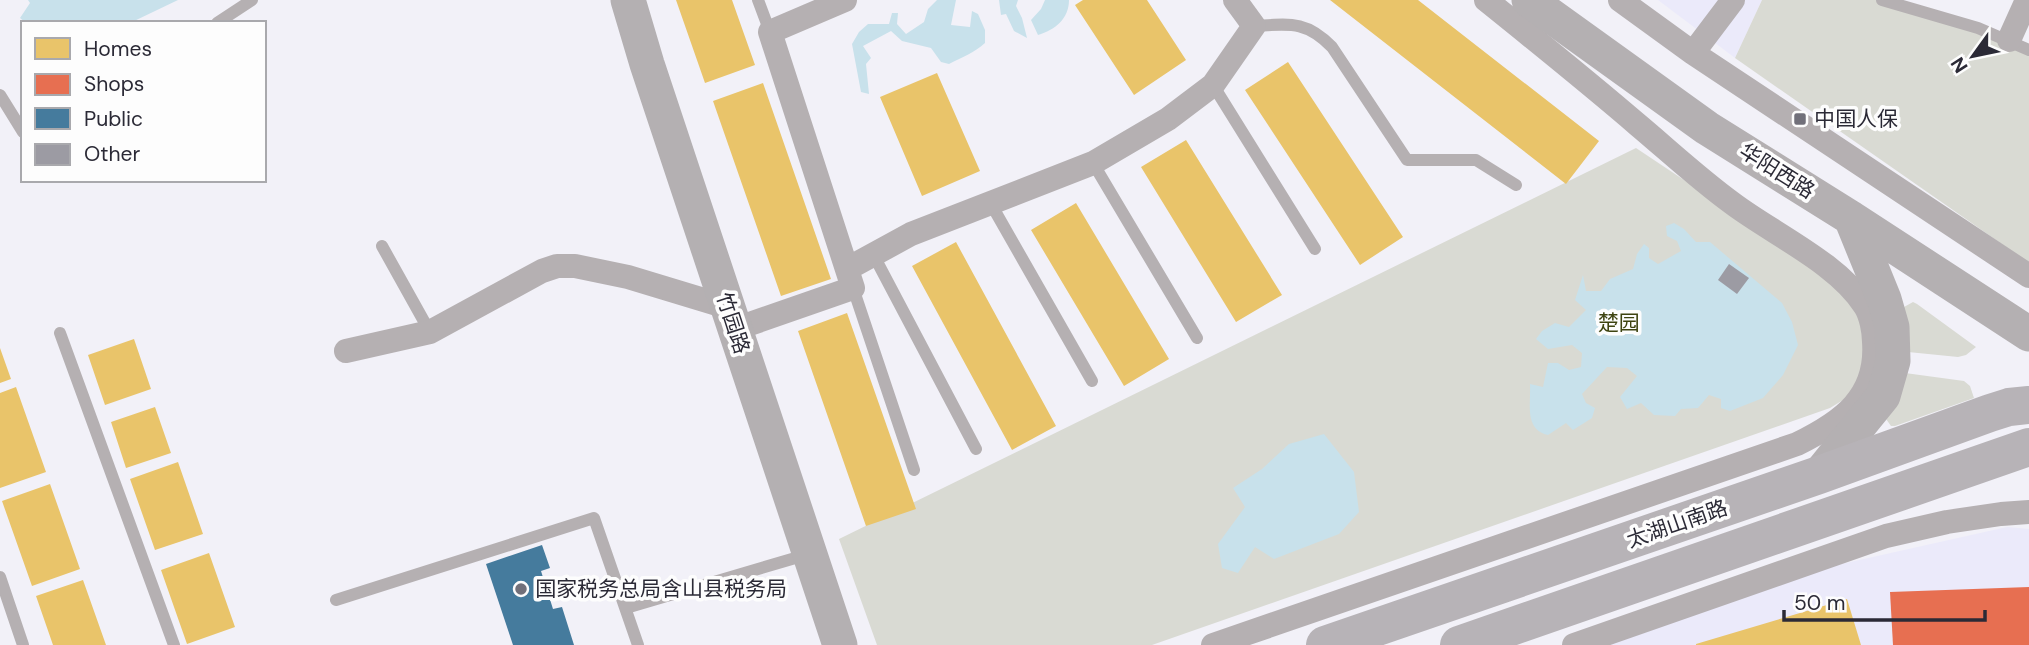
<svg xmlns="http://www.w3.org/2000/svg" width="2029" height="645" font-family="'DM Sans','Noto Sans SC',sans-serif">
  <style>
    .built { fill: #ebeafa }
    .green { fill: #d9dad3 }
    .water { fill: #c8e1eb }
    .homes { fill: #e9c46a }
    .shops { fill: #e76f51 }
    .public { fill: #457b9d }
    .building { fill: #9c9ba3 }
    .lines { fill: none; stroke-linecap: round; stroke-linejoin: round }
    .lane { stroke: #b5b0b2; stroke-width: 12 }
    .street { stroke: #b5b0b2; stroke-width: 24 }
    .secondary { stroke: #b4b0b2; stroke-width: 35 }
    .primary { stroke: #b7b3b7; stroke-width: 38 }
    .poi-dot { fill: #71707a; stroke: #fdfdfd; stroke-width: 2.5 }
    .labels { text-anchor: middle; stroke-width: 7; stroke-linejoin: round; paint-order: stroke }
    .poi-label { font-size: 21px; fill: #2b2a36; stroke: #fdfdfd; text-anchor: start }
    .street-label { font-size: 21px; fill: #2b2a36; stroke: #fdfdfd }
    .park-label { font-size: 21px; fill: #3e4411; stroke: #fdfdfd }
  </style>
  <rect width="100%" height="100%" fill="#f2f1f8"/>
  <path class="built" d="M 1658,0 L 1762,0 L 1735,58 Z
    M 2007,527 L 2029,529 L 2029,645 L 1606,645 L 1828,567 Z"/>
  <path class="green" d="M 1762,0 L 1899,0 L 2029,51 L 2029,263 L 1735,58 Z
    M 1636,148 L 1837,282 L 1858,311 L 1867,336 L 1862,373 L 1853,394 L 1830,408 L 1152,645 L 877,645 L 839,539 Z
    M 1913,302 L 1917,304 L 1976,347 L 1966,355 L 1958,357 L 1908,352 L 1904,307 Z
    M 1905,373 L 1964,381 L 1970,386 L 1974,398 L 1895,426 L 1891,426 L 1886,419 Z"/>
  <path class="water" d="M 28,0 L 178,0 L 130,23 L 26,23 L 20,18 L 30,3 Z
    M 937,0 L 956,0 L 951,25 L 970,27 L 972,11 L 978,14 L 985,30 L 985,43 C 974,53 962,57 949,64 L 941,62 L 931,48 L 902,41 L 891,31 L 863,46 L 871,58 L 866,64 L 869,94 L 861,92 L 852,44 L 859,32 L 868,24 L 889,24 L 892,13 L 898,13 L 897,24 L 906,34 L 924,22 L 928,9 Z
    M 999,0 L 1018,0 L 1016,6 L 1022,18 L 1027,38 L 1014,31 L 1006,14 L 1001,15 Z
    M 1045,0 L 1069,0 C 1069,19 1055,30 1038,35 L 1031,20 L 1041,9 Z
    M 1674,223 L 1684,229 L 1696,242 L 1710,242 L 1782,303 L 1792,322 L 1798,345 L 1783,375 L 1763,398 L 1730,411 L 1721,408 L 1721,399 L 1709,395 L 1698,408 L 1681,409 L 1675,416 L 1654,415 L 1641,403 L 1627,409 L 1620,397 L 1637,376 L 1627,368 L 1607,367 L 1582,394 L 1586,403 L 1595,408 L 1592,418 L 1573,430 L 1566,423 L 1548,435 C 1524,429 1531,405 1530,384 L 1543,387 L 1548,363 L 1558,363 L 1569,370 L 1581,367 L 1582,353 L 1572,345 L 1548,349 L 1536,339 L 1542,331 L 1555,323 L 1569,327 L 1586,310 L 1575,300 L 1583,275 L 1586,291 L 1601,291 L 1610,279 L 1633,269 L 1637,254 L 1644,244 L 1649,248 L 1649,258 L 1658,264 L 1681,251 L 1677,241 L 1667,236 L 1666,226 Z
    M 1324,434 L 1354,472 L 1359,512 L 1339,534 L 1274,559 L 1255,547 L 1238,573 L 1222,568 L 1218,544 L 1245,507 L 1233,488 L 1262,469 L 1289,444 Z"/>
  <path class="homes" d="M 676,0 L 732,0 L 755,65 L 705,83 Z
    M 1083,0 L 1147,0 L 1186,60 L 1134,95 L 1075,5 Z
    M 1330,0 L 1418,0 L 1599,141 L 1566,184 Z
    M 1288,62 L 1403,237 L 1360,265 L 1245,90 Z
    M 937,73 L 980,171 L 922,196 L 880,97 Z
    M 763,83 L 831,279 L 781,296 L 713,101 Z
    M 1186,140 L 1282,295 L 1236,322 L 1141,167 Z
    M 1076,203 L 1169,359 L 1124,386 L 1031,230 Z
    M 956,242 L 1056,426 L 1012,450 L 912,266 Z
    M 847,313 L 916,509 L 866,526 L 798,331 Z
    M 134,339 L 151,389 L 105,405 L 88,355 Z
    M 0,348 L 11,379 L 0,383 Z
    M 16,387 L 46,472 L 0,488 L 0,393 Z
    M 155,407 L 171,453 L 126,468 L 111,422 Z
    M 178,462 L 203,534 L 155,550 L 130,479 Z
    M 50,484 L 80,569 L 32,586 L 2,501 Z
    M 209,553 L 235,627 L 187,644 L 161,570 Z
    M 83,580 L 106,645 L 53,645 L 36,596 Z
    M 1847,599 L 1861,645 L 1696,645 L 1696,644 Z"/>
  <path class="shops" d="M 2029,587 L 2029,645 L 1893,645 L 1890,592 Z"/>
  <path class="public" d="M 542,545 L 550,568 L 541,571 L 553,609 L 562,607 L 574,645 L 513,645 L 486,564 Z"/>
  <path class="building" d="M 1729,264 L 1749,278 L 1737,294 L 1718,280 Z"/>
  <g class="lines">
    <path class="lane" d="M 758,0 L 770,32
      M 1882,0 L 1978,28 L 2029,50
      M 217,23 L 252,0
      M 1254,26 C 1289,24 1306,20 1332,47 L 1407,160 L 1476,160 L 1516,185
      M 1213,85 L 1315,249
      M 0,95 L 23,132
      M 1093,163 L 1197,338
      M 991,204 L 1092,381
      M 382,246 L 430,332
      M 873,254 L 976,449
      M 853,288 L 914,470
      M 60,333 L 174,645
      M 0,577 L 23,645
      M 336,600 L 594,518 L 638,645
      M 626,608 L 809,554"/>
    <path class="street" d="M 1620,0 L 1693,53 L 2029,276
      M 2009,40 L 2027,0
      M 1693,53 L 1733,0
      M 847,269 L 911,234 L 1093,163 L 1168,119 L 1213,85 L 1254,26 L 1235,0
      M 735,329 L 853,288 L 770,32 L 845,0
      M 346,351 L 430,332 L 542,271 L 557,266 L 575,266 L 628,277 L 727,307
      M 1213,645 L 1797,444 C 1842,422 1878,397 1874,342 C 1874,332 1871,315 1865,306 C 1838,263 1773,234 1732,203 C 1699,179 1669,151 1638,125 C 1588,82 1537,41 1486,0
      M 1574,645 L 1886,536 L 1947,522 L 2001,514 L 2029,512"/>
    <path class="secondary" d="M 628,0 L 647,64 L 840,645
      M 1529,0 L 1707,128 L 1851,218 L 2029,334
      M 1819,475 L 1883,396 L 1893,361 L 1892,327 L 1884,299 L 1851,218"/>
    <path class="primary" d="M 1325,645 L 1819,475 L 1990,413 L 2009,407 L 2029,405
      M 1459,645 L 2029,447"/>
  </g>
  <g class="poi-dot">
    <rect x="1793" y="112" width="14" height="14" rx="3.5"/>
    <circle cx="521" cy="589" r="7"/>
  </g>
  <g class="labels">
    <g class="poi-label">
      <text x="1814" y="126">中国人保</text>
      <text x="535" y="596">国家税务总局含山县税务局</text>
    </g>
    <g class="street-label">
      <text transform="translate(1777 171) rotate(32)" y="7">华阳西路</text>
      <text transform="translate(733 323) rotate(72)" y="7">竹园路</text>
      <text transform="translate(1677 524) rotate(-19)" y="7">太湖山南路</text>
    </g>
    <g class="park-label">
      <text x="1619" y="330">楚园</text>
    </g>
  </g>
  <rect x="21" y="21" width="245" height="161" fill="#fdfdfd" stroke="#a9a9ad" stroke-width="2"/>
  <rect x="35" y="38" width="35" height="21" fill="#e9c46a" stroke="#a9a9ad" stroke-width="2"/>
  <text x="84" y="56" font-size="21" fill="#2b2a36">Homes</text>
  <rect x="35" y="74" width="35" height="21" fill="#e76f51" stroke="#a9a9ad" stroke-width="2"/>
  <text x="84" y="91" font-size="21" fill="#2b2a36">Shops</text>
  <rect x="35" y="108" width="35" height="21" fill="#457b9d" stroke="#a9a9ad" stroke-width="2"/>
  <text x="84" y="126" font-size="21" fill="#2b2a36">Public</text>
  <rect x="35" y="144" width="35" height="21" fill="#9c9ba3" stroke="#a9a9ad" stroke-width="2"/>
  <text x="84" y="161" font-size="21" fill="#2b2a36">Other</text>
  <g transform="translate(1973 56) rotate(237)" stroke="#fdfdfd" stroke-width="5" paint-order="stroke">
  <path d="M0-5L12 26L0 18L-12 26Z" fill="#2b2a36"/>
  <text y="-10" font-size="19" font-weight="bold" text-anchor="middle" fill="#2b2a36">N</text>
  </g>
  <path d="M1784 610v10h201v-10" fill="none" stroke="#2b2a36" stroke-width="3.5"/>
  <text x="1794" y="610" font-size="21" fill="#2b2a36" stroke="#fdfdfd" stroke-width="5" paint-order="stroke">50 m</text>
</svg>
